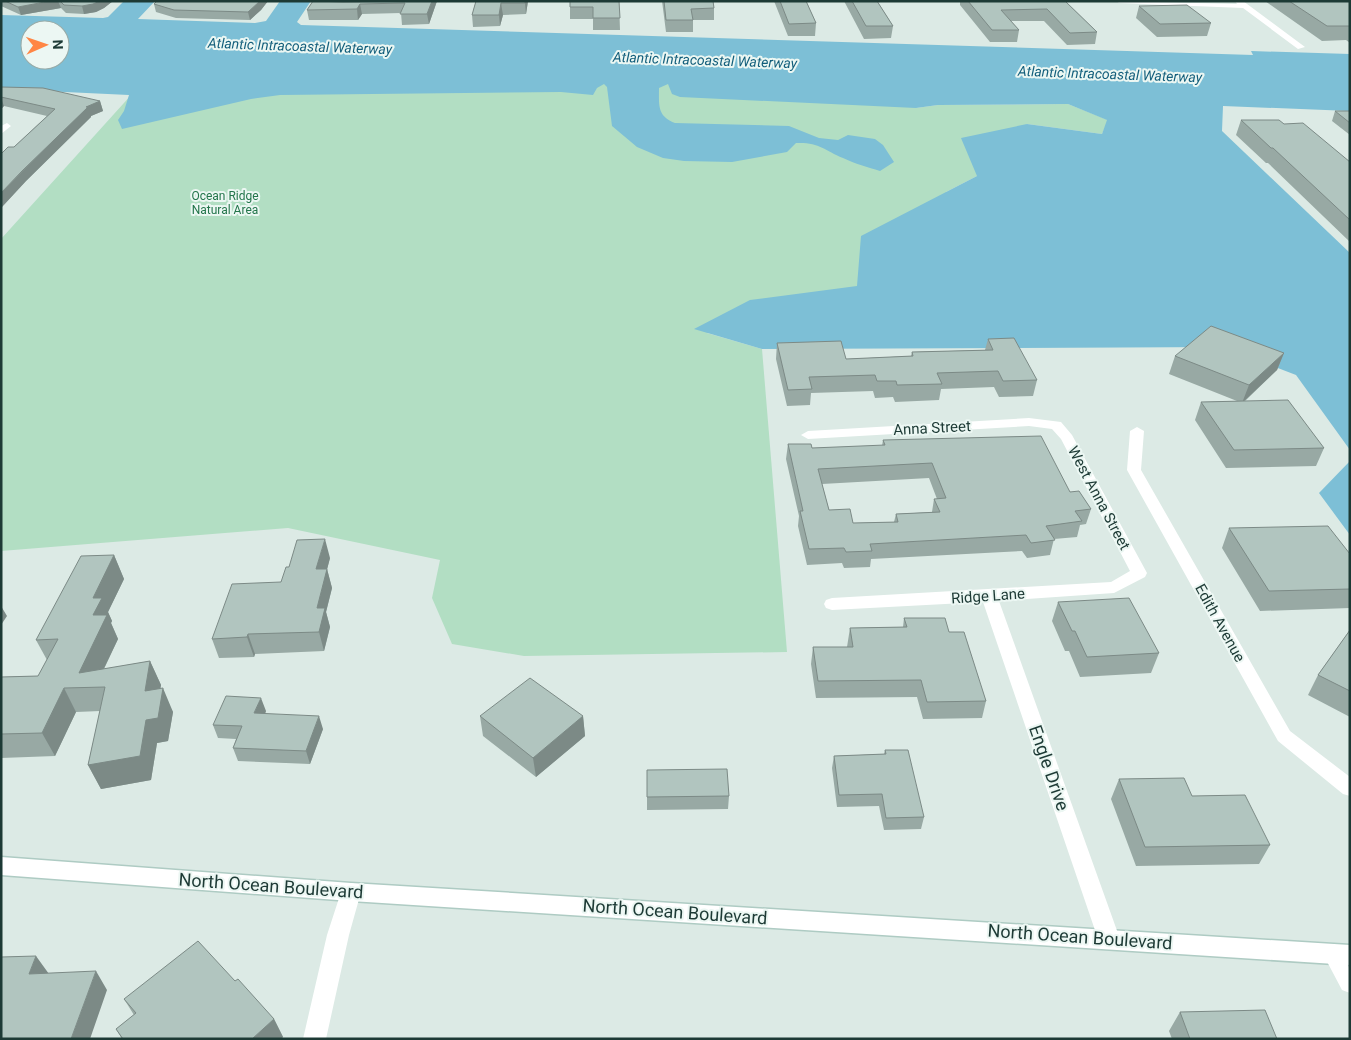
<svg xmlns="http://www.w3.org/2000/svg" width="1351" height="1040" font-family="Roboto,sans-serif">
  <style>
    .green { fill: #b2dec3 }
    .water { fill: #7dbfd6; fill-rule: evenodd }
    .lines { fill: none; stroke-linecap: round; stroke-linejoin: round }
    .secondary-casing { stroke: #aecbc3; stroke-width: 3 }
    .minor { fill: #fff; fill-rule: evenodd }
    .secondary { fill: #fff; fill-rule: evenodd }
    .wall { fill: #98a9a4; fill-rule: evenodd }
    .shaded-wall { fill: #7c8a86 }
    .building { fill: #b1c5bf; stroke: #7c8a86; fill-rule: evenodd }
    .labels { text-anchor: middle; stroke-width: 4; stroke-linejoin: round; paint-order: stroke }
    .far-park-label { font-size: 12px; fill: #23754b; stroke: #ecf7f3 }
    .far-water-label { font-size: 14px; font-style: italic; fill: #125e7b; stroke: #ecf7f3 }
    .street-label { font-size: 15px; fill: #1d3a35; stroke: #ecf7f3 }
    .near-street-label { font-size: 18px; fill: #1d3a35; stroke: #ecf7f3 }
  </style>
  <rect width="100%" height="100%" fill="#dceae5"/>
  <path class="green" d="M 161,62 L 886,77 L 916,108 L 938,105 L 1068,104 L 1108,120 L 1102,134 L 1027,124 L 977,176 L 946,192 L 1016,326 L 707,333 L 762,349 L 787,652 L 524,656 L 452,644 L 432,598 L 440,560 L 288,528 L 1,551 L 1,239 Z"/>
  <path class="water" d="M 124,1 L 155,1 L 138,19 L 255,23 L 266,21 L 280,1 L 311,1 L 297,22 L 301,25 L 1253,55 L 1251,51 L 1350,54 L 1350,111 L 1223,106 L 1222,131 L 1350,253 L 1350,450 L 1296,375 L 1224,347 L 762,349 L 694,329 L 750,300 L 857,286 L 861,236 L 977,176 L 961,138 L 1027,124 L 1102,134 L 1107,120 L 1068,104 L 938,105 L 916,108 L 680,97 L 672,94 L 668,84 L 659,88 C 659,105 657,116 675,123 L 789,126 L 819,138 L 838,140 L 848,135 L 875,139 L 883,145 L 894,162 L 880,171 C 868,167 855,164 843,158 C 824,150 819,142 796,143 L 787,152 L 732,162 L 684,161 L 663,158 L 637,147 L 612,126 L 607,87 L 604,84 L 597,88 L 593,95 L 561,92 L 280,95 L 251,99 L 122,129 L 118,120 L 124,111 L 129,95 L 1,89 L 1,15 L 103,18 L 108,17 ZM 30,30 L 60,30 L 60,60 L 30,60 Z
    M 1350,461 L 1350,535 L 1319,493 Z"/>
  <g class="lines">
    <g class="secondary-casing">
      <path id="secondary" d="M 1,857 L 351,883 L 1350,945 L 1350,965 L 351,901 L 1,875 Z"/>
    </g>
    <path class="minor" d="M 1116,1 L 1237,4 L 1235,1 L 1243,1 L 1305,47 L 1298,49 L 1243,8 L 1119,3 Z
      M 7,123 L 11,126 L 1,134 L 1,126 Z
      M 1029,418 L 1061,422 L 1072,435 L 1147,573 L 1145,577 L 1114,593 L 999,601 L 1120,939 L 1117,946 L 1109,949 L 1101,946 L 1098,939 L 983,602 L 832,610 L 826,608 L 824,604 L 826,600 L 832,598 L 1111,582 L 1130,571 L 1061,439 L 1052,429 L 1029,426 L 808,439 L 801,435 L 808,431 Z
      M 1137,427 L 1144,431 L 1141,470 L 1290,731 L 1350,777 L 1350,796 L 1343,794 L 1278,741 L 1127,470 L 1130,431 Z
      M 351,883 L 358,885 L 361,892 L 349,935 L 326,1039 L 303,1039 L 327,935 L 341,892 L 344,885 Z
      M 1334,944 C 1351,952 1350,975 1350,993 L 1342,990 L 1323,954 L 1326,947 Z"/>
    <use href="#secondary" class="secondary"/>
  </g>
  <path class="wall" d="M 1,1 L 113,1 L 104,8 L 96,12 L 84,14 L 66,13 L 61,8 L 21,15 L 1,6 Z
    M 157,1 L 268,1 L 261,10 L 250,20 L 176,18 L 156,12 L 154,4 Z
    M 313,1 L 437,1 L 429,24 L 402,25 L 401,13 L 362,14 L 358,20 L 309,20 L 307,10 Z
    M 476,1 L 528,1 L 526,14 L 503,15 L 500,26 L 473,27 L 472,15 Z
    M 619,1 L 620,30 L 593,30 L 593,19 L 570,19 L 570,7 Z
    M 662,1 L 713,1 L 714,8 L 714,20 L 693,20 L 693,32 L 666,32 Z
    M 774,1 L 806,1 L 816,23 L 815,36 L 788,36 Z
    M 844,1 L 877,1 L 893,26 L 891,38 L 864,39 Z
    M 960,1 L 1065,1 L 1097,32 L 1095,44 L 1067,45 L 1044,21 L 1011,21 L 1019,30 L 1017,42 L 990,42 L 960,5 Z
    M 1265,1 L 1350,1 L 1350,43 L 1346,40 L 1322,41 Z
    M 1139,6 L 1211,23 L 1207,36 L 1157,37 L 1136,18 Z
    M 1,87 L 100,101 L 103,111 L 91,116 L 91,117 L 26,181 L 1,208 L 1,154 L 14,147 L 47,116 L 4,106 L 1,109 Z
    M 1335,111 L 1350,111 L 1350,135 L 1332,121 Z
    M 1241,120 L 1284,124 L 1350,162 L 1350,242 L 1268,163 L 1266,163 L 1236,135 Z
    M 988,339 L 1037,380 L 1033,396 L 999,397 L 994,387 L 941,389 L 939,400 L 895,402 L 893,397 L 875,398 L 873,391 L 811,393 L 810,405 L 787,406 L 776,359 L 777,343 L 846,359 L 911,356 L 912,352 L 985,350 Z
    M 1284,353 L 1277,370 L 1245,401 L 1324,448 L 1316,466 L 1226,468 L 1195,420 L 1201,402 L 1237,401 L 1169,374 L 1175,356 Z
    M 883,440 L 1070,492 L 1091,509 L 1086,524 L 1080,525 L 1077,537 L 1054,539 L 1050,555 L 1027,558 L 1022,551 L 871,559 L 870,567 L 844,568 L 842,563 L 807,565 L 798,526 L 799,516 L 786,459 L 788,444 L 812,448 L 882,446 ZM 929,478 L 937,499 L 934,499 L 932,512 L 896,514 L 894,522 L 853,523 L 829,510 L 822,484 Z
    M 1229,528 L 1350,554 L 1350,608 L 1260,611 L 1222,548 Z
    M 114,555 L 124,579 L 108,612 L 112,621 L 111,623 L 118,639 L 104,669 L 150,661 L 161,685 L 160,689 L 173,712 L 168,741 L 157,743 L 151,780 L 101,789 L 88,765 L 100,711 L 76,712 L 55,756 L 1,758 L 1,677 L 38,676 L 47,660 L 36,640 Z
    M 330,558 L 327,569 L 332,588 L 326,612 L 330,627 L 324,651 L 255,654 L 254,657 L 219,658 L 212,639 L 281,582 L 289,567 Z
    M 1058,602 L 1159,653 L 1151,673 L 1080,677 L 1069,651 L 1065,651 L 1052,621 Z
    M 904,618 L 949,632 L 986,701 L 982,718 L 923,719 L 917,697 L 816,698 L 811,664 L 813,647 L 847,647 L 850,628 L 903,627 Z
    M 1350,630 L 1350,717 L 1308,695 L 1318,675 Z
    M 266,711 L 265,714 L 323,729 L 310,764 L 238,761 L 233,748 L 236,739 L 218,738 L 213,725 Z
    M 480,716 L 583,716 L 585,736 L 536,777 L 483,736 Z
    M 885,750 L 924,817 L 921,829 L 884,830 L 879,806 L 837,807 L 832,768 L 834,756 L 884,754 Z
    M 647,770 L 729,796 L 728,809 L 647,810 Z
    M 1119,779 L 1192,796 L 1270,845 L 1259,864 L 1136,866 L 1111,799 Z
    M 235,981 L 274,1019 L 283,1037 L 281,1039 L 122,1039 L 116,1029 L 134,1015 L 124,999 Z
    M 1180,1012 L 1277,1039 L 1172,1039 L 1169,1031 Z"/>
  <path class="shaded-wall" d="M 50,1 L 58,1 L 61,8 L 21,15 L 18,7 Z
    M 100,1 L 113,1 L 104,8 L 96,12 L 84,14 L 82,6 Z
    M 260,1 L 268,1 L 261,10 L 250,20 L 248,12 Z
    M 432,1 L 437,1 L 429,24 L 427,14 Z
    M 525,1 L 528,1 L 526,14 L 525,3 Z
    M 501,3 L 503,15 L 500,26 L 499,15 Z
    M 360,4 L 362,14 L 358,20 L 357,9 Z
    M 1,98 L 4,106 L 1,109 Z
    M 100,101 L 103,111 L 91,116 L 91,117 L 26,181 L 1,208 L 1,193 L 86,107 Z
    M 1284,353 L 1277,370 L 1242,403 L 1249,385 Z
    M 325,539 L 330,558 L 322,589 L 316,569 Z
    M 114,555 L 124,579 L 108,612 L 112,621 L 111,623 L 118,639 L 95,687 L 79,673 L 93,615 L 93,598 Z
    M 327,569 L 332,588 L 326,612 L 330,627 L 324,651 L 319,632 L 317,608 Z
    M 1,606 L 7,616 L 1,625 Z
    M 248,634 L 255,654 L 254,657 L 247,637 Z
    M 150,661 L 161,685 L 156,715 L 145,691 Z
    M 64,688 L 76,712 L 55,756 L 42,733 Z
    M 163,688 L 173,712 L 168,741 L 157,743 L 151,780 L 101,789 L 88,765 L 146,720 Z
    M 261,698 L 266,711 L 259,727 L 254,713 Z
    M 319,716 L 323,729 L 310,764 L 306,751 Z
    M 583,716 L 585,736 L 536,777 L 533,758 Z
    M 36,956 L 49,974 L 29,974 Z
    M 96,971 L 107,990 L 90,1039 L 71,1039 Z
    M 274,1019 L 283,1037 L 281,1039 L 252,1039 Z"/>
  <path class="building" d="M 5,1 L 50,1 L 18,7 Z
    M 60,1 L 100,1 L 93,4 L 82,6 L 64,5 Z
    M 157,1 L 260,1 L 248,12 L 174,10 L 154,4 Z
    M 313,1 L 343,2 L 432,1 L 427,14 L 400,14 L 405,3 L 360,4 L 357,9 L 307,10 Z
    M 476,1 L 525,1 L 525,3 L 501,3 L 499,15 L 472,15 Z
    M 570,1 L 619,1 L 620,18 L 593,18 L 593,7 L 570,7 Z
    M 664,1 L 713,1 L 714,8 L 691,9 L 693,20 L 666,20 Z
    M 780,1 L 806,1 L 816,23 L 789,24 Z
    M 852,1 L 877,1 L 893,26 L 866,26 Z
    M 968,1 L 1065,1 L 1097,32 L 1070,33 L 1047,9 L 1001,10 L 1019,30 L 992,30 Z
    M 1289,1 L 1350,1 L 1350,26 L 1327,26 Z
    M 1187,5 L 1211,23 L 1160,24 L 1139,6 Z
    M 1,87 L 43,88 L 100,101 L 86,107 L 88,107 L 22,171 L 1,193 L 1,154 L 8,147 L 14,147 L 55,109 L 1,97 Z
    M 1335,111 L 1350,111 L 1350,123 Z
    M 1241,120 L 1279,120 L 1284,124 L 1303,123 L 1350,162 L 1350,220 L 1273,148 L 1271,148 Z
    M 1211,326 L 1284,353 L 1249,385 L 1175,356 Z
    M 1014,338 L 1037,380 L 1003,381 L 998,371 L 937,373 L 942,384 L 897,385 L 896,381 L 877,381 L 875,375 L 809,377 L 812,389 L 788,390 L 777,343 L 841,341 L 846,359 L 913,356 L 912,352 L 993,350 L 988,339 Z
    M 1288,400 L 1324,448 L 1234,450 L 1201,402 Z
    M 1041,436 L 1070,492 L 1079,491 L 1091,509 L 1075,511 L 1082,521 L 1046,526 L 1055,540 L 1031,543 L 1026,535 L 870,544 L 872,551 L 846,552 L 844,548 L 809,549 L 800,511 L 803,511 L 788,444 L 811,444 L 812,448 L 885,445 L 883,440 ZM 932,463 L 946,498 L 934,499 L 940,512 L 896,514 L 898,522 L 853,523 L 850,509 L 829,510 L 818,469 Z
    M 1328,526 L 1350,554 L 1350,589 L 1269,591 L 1229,528 Z
    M 325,539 L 316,569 L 327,569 L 317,608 L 325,608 L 319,632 L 248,634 L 247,637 L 212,639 L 232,584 L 281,582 L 286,567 L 289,567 L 297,540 Z
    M 114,555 L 93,598 L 102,598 L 93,615 L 107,615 L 79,673 L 150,661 L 145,691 L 163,688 L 158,718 L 146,720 L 140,756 L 88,765 L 105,687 L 64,688 L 42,733 L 1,734 L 1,677 L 38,676 L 58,639 L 36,640 L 81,556 Z
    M 1129,598 L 1159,653 L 1087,657 L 1075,631 L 1072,631 L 1058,602 Z
    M 904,618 L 945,618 L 949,632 L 964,632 L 986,701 L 927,702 L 921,680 L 818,681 L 813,647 L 853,647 L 850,628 L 907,627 Z
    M 1350,630 L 1350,691 L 1318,675 Z
    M 530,678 L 583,716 L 533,758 L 480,716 Z
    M 226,696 L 261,698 L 254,713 L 319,716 L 306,751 L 233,748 L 242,726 L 213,725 Z
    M 885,750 L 908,750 L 924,817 L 886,818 L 882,794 L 839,795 L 834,756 L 886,754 Z
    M 727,769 L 729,796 L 647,797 L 647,770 Z
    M 1184,778 L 1192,796 L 1245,795 L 1270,845 L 1145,847 L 1119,779 Z
    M 198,941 L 235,981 L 238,979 L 274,1019 L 252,1039 L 123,1039 L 116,1029 L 136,1013 L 124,999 Z
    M 36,956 L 29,974 L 96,971 L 71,1039 L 1,1039 L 1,957 Z
    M 1265,1010 L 1277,1039 L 1190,1039 L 1180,1012 Z"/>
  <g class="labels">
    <g class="far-park-label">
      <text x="225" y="200">Ocean Ridge<tspan x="225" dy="14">Natural Area</tspan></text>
    </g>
    <g class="far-water-label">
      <text transform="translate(300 46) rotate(2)" y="5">Atlantic Intracoastal Waterway</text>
      <text transform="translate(705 60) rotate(2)" y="5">Atlantic Intracoastal Waterway</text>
      <text transform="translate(1110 74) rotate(2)" y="5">Atlantic Intracoastal Waterway</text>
    </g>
    <g class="street-label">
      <text transform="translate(932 428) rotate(-3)" y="5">Anna Street</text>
      <text transform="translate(1099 498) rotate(62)" y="5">West Anna Street</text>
      <text transform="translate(988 596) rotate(-4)" y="5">Ridge Lane</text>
      <text transform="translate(1220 623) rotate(61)" y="5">Edith Avenue</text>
    </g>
    <g class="near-street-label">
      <text transform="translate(1049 768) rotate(71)" y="6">Engle Drive</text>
      <text transform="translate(271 886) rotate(4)" y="6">North Ocean Boulevard</text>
      <text transform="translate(675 912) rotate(4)" y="6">North Ocean Boulevard</text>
      <text transform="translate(1080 937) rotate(4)" y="6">North Ocean Boulevard</text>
    </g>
  </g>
  <rect width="1351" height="1040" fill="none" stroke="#1d3a35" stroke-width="5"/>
  <g transform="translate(45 45) rotate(88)"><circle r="24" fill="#ecf7f3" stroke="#99aba7"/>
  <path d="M0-4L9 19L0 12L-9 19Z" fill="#ff8645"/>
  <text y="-8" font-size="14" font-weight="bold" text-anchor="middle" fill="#1d3a35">N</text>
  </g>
</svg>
